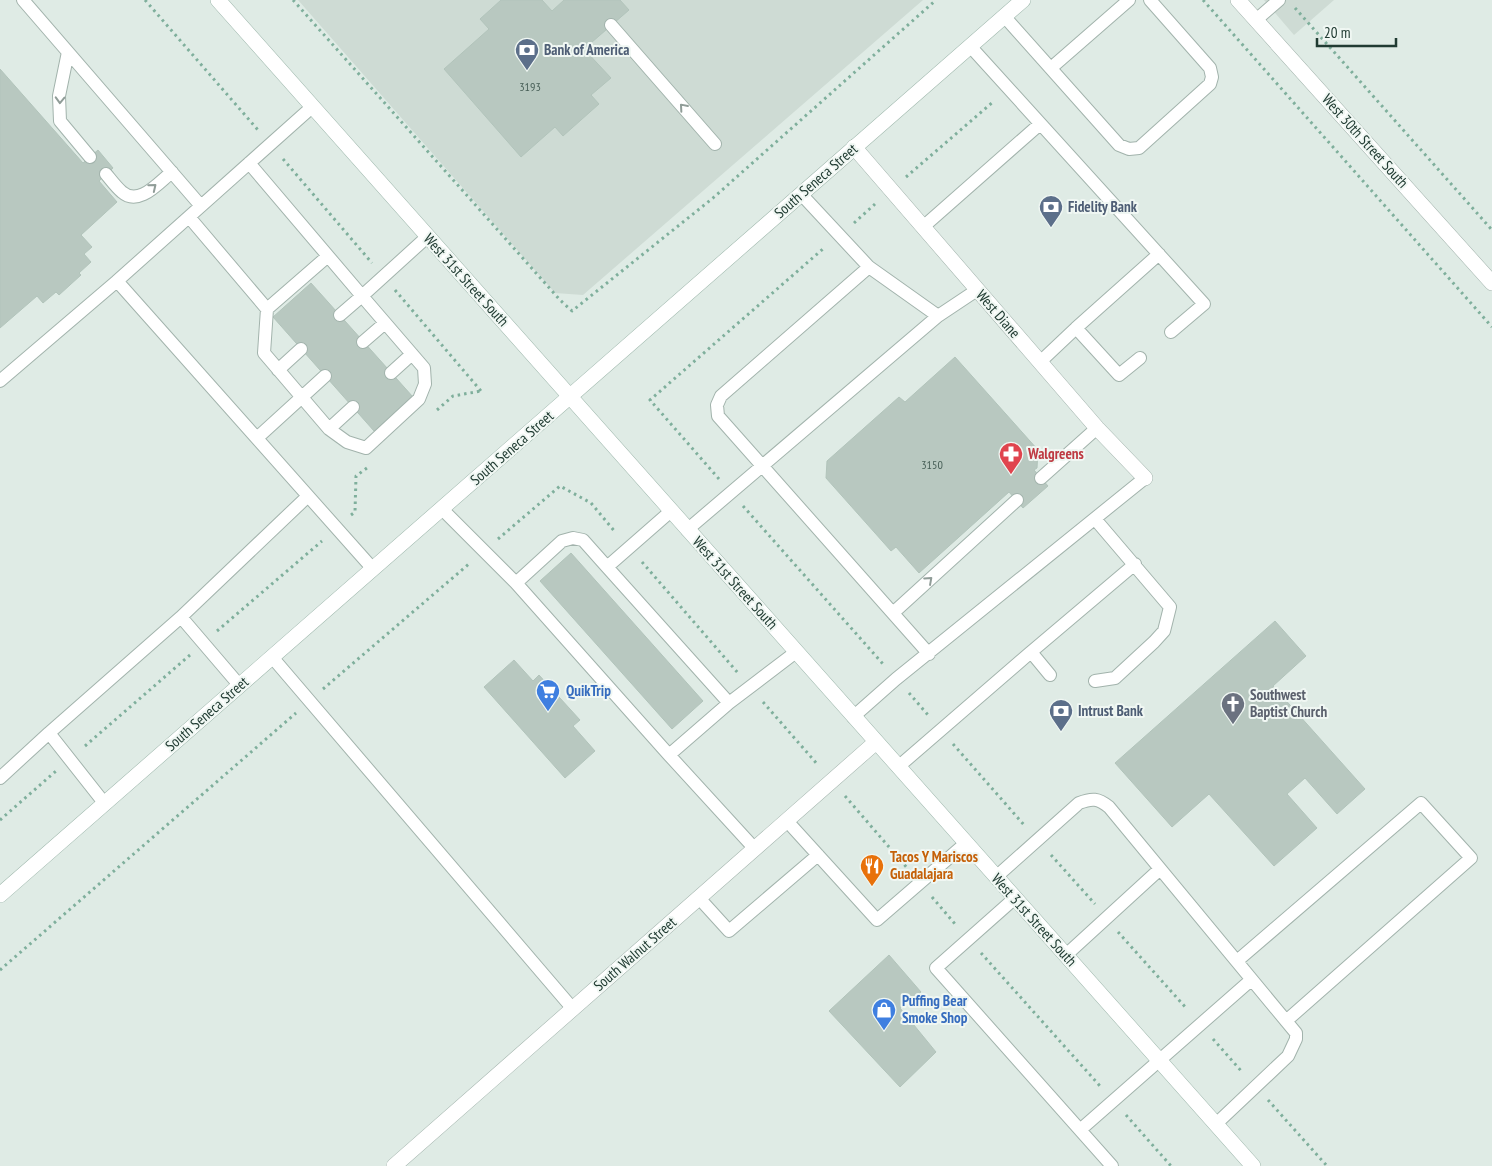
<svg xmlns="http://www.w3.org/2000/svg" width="1492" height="1166" font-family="'PT Sans Narrow',sans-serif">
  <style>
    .built { fill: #cedbd4 }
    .building { fill: #b8c8c0; stroke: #b2c4bb }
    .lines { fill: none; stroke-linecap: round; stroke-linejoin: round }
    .lane-casing { stroke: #a2b3ac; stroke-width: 14 }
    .street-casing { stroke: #a2b3ac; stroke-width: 16 }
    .secondary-casing { stroke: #9eb7ac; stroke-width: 16 }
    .path { stroke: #7faf9c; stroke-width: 3; stroke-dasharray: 2.5 4; stroke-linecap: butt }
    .lane { stroke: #fff; stroke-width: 12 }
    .street { stroke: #fff; stroke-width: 15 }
    .secondary { stroke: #fff; stroke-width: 15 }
    .oneway { stroke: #909d98 }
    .labels { text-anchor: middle; stroke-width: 4; stroke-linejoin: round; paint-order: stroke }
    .number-label { font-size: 12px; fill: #465e56 }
    .service-label { font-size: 15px; font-weight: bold; fill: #4e5e75; stroke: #f0f7f3; text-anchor: start }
    .street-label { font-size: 15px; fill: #203b32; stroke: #f0f7f3 }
    .health-label { font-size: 15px; font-weight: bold; fill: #be3a42; stroke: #f0f7f3; text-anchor: start }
    .shop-label { font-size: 15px; font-weight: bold; fill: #366cbe; stroke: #f0f7f3; text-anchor: start }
    .worship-label { font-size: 15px; font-weight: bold; fill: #5b616d; stroke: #f0f7f3; text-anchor: start }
    .food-label { font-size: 15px; font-weight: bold; fill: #c56008; stroke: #f0f7f3; text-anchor: start }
  </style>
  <rect width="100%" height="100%" fill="#dfebe5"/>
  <path class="built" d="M 298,0 L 923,0 L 583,295 L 555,293 Z
    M 1264,0 L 1334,0 L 1294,35 Z"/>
  <path class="building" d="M 501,0 L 542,0 L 552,11 L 564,0 L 620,0 L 629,10 L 584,49 L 611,78 L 591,95 L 599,104 L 563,136 L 555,127 L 521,157 L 444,69 L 489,29 L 480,19 Z
    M 0,69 L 83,163 L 98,150 L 113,168 L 99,181 L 117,202 L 81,235 L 92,247 L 84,254 L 91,262 L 79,273 L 81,275 L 59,295 L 56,292 L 43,303 L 37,296 L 0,328 Z
    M 311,283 L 413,397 L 374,431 L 273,317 Z
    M 955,357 L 1038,450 L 1037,468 L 1034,470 L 1048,486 L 1023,508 L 1009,492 L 919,573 L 896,547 L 891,551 L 826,478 L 827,461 L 899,397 L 905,402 Z
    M 571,553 L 703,701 L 672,729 L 540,581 Z
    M 1275,621 L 1306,656 L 1273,686 L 1365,789 L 1337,814 L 1305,778 L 1287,794 L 1317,828 L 1274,866 L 1209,794 L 1172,827 L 1115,763 Z
    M 514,660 L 533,681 L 539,675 L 580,720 L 573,726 L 595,751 L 565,778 L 484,687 Z
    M 889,955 L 921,992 L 900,1008 L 936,1052 L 900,1087 L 829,1011 Z"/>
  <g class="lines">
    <g class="lane-casing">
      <path id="lane" d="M 23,0 L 201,206
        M 1004,16 L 1119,145 L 1129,149 L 1139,148 L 1210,84 L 1212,77 L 1210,68 L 1150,0
        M 1256,20 L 1279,0
        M 611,25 L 715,144
        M 970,46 L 1204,304 L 1171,332
        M 68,52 L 59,96 L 60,121 L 90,157
        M 1051,68 L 1129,0
        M 312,107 L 117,281 L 373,569
        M 249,163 L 362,296 L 427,237
        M 106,174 C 111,180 116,187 122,192 C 139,207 159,182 172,172
        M 801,194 L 869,267 L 938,316
        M 189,217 L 267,309 L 264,353 L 329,429 L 347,442 L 366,448 L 419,399 L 425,384 L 424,368 L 362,296 L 340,315
        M 923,227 L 1040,124
        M 869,267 L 721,396 L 717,405 L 718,416 L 929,654
        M 267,309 L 328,256
        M 1076,328 L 1159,254
        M 363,342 L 385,323
        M 1040,362 L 1076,328 L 1119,375 L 1140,358
        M 278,370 L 301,349
        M 391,373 L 412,354
        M 0,381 L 117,281
        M 329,429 L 353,407
        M 257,438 L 325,376
        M 1041,478 L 1097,428
        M 442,509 L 516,583 L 669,755 L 755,849
        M 671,511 L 607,567 L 729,703 L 796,652
        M 687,530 L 938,316 L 977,290
        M 516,583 L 562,541 L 573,538 L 583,540 L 607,567
        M 893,613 L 1017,500
        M 181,617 L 308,496
        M 272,657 L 573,1009
        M 1050,675 L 1031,652 L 1135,564
        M 1095,681 L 1115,678 L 1154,642 L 1164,631 L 1170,607 L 1095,519
        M 853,717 L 896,679 L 1145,478
        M 669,755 L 729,703
        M 898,767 L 1031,652
        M 0,778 L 49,733
        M 105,804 L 49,733 L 181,617 L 240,686
        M 787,821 L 877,920 L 966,843
        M 996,877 L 1079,803 C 1092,798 1098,798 1109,807 L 1296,1033 L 1296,1039 L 1288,1056 L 1216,1124
        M 699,898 L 729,931 L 818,855
        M 1015,898 L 936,968 L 1112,1166
        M 1066,955 L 1160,869
        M 1237,961 L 1421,803 L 1471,858 L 1286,1021
        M 1080,1130 L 1251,980"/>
    </g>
    <g class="street-casing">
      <path id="street" d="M 1238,0 L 1492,283
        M 854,147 L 1097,428 L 1145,478
        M 394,1166 L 876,742"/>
    </g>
    <g class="secondary-casing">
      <path id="secondary" d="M 218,0 L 1253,1166
        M 0,895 L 1023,0"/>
    </g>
    <path class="path" d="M 145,0 L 258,130
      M 293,0 L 560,300 L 572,311 L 713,198 L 936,0
      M 1203,0 L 1492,327
      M 1295,8 L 1492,230
      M 283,159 L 372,263
      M 906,177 L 994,101
      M 854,223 L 875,204
      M 395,290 L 481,391
      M 437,410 L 453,396 L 481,391
      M 719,479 L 650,400 L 824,248
      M 743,506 L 883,664
      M 351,515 L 355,512 L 356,476 L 367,468
      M 498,539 L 560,486 L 591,503 L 616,533
      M 642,562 L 738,673
      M 217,631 L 322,541
      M 323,689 L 470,563
      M 909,693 L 928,715
      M 763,702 L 818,765
      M 953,744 L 1025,826
      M 85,746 L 190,655
      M 845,796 L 908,869
      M 0,820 L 56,771
      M 1051,855 L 1095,904
      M 932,897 L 955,924
      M 1118,932 L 1187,1009
      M 981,953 L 1100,1086
      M 0,970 L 296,713
      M 1213,1039 L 1243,1073
      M 1268,1100 L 1327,1166
      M 1126,1115 L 1171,1166"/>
    <use href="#lane" class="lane"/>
    <use href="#street" class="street"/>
    <use href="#secondary" class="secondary"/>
  </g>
  <defs><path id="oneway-chevron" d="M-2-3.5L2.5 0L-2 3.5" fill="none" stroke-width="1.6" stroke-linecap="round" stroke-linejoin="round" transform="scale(1.25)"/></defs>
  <g class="oneway">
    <use href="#oneway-chevron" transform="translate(60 100) rotate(92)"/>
    <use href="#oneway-chevron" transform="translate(683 107) rotate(-131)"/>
    <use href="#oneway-chevron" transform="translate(153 187) rotate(-39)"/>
    <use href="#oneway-chevron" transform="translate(929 580) rotate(-42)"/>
  </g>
  <defs>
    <g id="bank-pin" transform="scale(1.25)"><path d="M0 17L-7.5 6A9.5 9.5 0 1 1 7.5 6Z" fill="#5c6f8a" stroke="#f0f7f3"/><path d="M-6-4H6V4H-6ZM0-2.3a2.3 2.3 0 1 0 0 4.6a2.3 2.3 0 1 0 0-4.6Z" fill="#fff"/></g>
    <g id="pharmacy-pin" transform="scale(1.25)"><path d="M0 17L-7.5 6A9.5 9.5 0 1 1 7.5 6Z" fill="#e0444e" stroke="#f0f7f3"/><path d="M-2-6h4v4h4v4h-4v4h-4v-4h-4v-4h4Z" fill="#fff"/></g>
    <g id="supermarket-pin" transform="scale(1.25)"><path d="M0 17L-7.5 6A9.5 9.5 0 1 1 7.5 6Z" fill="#3f7fe0" stroke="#f0f7f3"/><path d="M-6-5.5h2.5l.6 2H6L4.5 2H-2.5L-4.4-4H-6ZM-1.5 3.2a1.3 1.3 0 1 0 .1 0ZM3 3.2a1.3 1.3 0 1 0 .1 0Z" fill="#fff"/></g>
    <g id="church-pin" transform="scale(1.25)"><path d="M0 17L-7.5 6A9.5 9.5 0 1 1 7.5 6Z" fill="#6b7280" stroke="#f0f7f3"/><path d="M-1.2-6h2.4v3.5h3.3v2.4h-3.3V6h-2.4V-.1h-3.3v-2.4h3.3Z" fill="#fff"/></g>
    <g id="restaurant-pin" transform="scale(1.25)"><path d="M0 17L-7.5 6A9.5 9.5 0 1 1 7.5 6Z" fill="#e8710a" stroke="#f0f7f3"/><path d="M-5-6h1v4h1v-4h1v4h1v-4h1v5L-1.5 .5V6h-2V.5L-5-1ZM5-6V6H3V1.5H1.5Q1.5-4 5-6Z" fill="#fff"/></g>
    <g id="shop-pin" transform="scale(1.25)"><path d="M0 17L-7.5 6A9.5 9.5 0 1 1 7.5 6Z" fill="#3f7fe0" stroke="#f0f7f3"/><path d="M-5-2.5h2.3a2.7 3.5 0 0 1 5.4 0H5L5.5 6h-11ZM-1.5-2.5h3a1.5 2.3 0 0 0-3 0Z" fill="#fff"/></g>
  </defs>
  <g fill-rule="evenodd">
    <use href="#bank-pin" x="527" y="50"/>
    <use href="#bank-pin" x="1051" y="207"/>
    <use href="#pharmacy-pin" x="1011" y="454"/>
    <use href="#supermarket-pin" x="548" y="691"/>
    <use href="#church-pin" x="1233" y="704"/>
    <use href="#bank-pin" x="1061" y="711"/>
    <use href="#restaurant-pin" x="872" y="866"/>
    <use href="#shop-pin" x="884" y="1010"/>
  </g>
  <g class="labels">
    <g class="number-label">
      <text x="530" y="91">3193</text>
      <text x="932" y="469">3150</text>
    </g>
    <g class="service-label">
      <text x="544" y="55">Bank of America</text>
      <text x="1068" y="212">Fidelity Bank</text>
      <text x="1078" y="716">Intrust Bank</text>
    </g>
    <g class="street-label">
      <text transform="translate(1365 141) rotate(48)" y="5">West 30th Street South</text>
      <text transform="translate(816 181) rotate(-41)" y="5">South Seneca Street</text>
      <text transform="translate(466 280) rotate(48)" y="5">West 31st Street South</text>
      <text transform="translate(998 314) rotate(49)" y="5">West Diane</text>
      <text transform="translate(512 448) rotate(-41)" y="5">South Seneca Street</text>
      <text transform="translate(735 583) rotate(48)" y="5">West 31st Street South</text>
      <text transform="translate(207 714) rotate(-41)" y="5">South Seneca Street</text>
      <text transform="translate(1034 920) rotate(48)" y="5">West 31st Street South</text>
      <text transform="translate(635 954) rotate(-41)" y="5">South Walnut Street</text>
    </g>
    <g class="health-label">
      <text x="1028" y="459">Walgreens</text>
    </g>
    <g class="shop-label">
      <text x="566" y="696">QuikTrip</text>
      <text x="902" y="1006">Puffing Bear<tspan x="902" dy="17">Smoke Shop</tspan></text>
    </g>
    <g class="worship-label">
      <text x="1250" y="700">Southwest<tspan x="1250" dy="17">Baptist Church</tspan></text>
    </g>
    <g class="food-label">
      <text x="890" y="862">Tacos Y Mariscos<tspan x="890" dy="17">Guadalajara</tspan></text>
    </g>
  </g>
  <path d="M1317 38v8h79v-8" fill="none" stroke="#203b32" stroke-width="2.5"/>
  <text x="1324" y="38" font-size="15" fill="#203b32" stroke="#f0f7f3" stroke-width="4" paint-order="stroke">20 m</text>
</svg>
